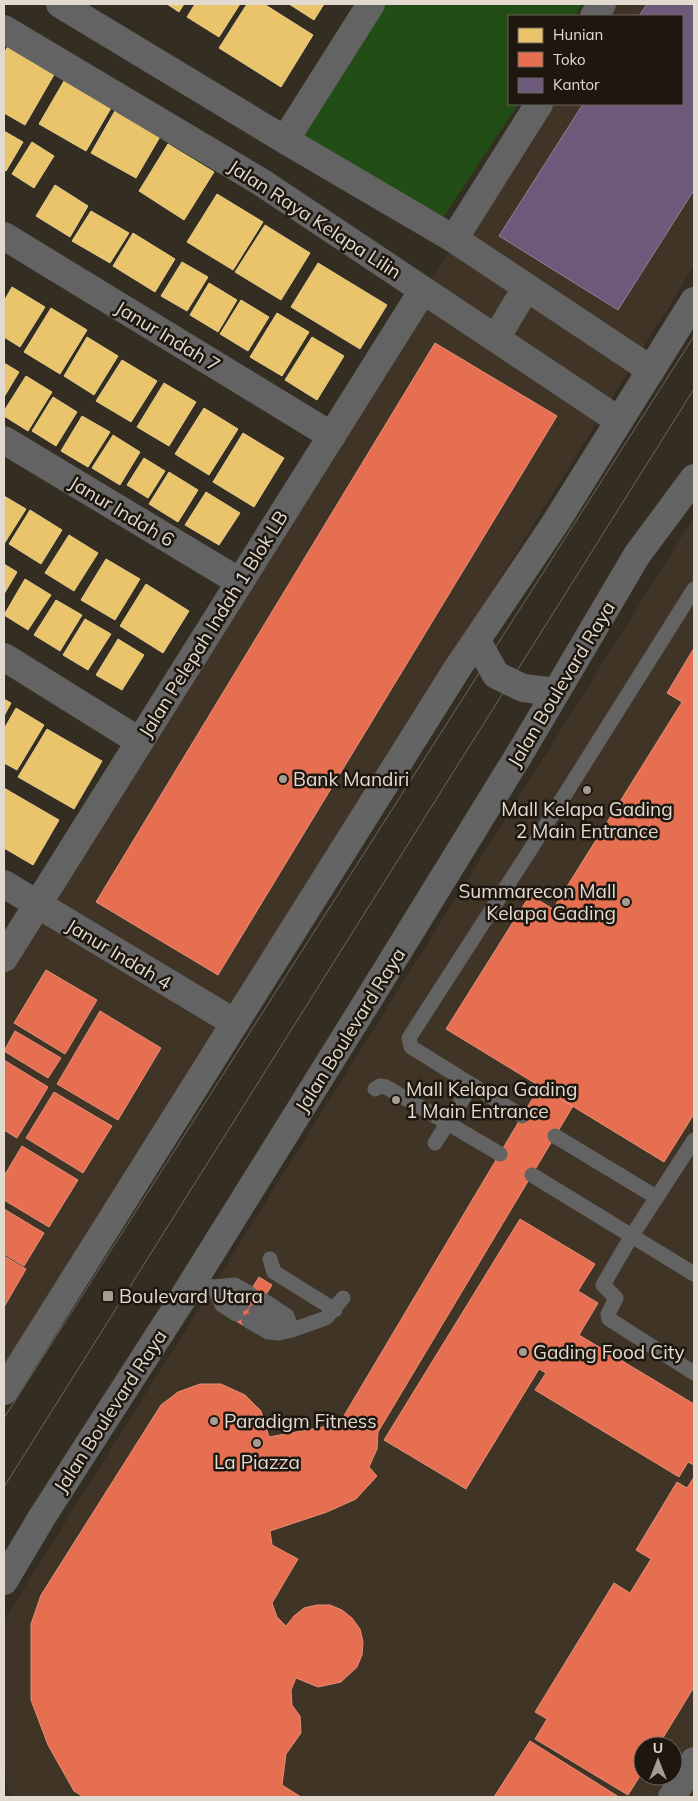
<svg xmlns="http://www.w3.org/2000/svg" width="698" height="1801" font-family="Mulish,sans-serif">
  <style>
    .commercial { fill: #3f3425; fill-rule: evenodd }
    .green { fill: #234d16 }
    .homes { fill: #e9c46a; stroke: #e7cb88 }
    .shops { fill: #e76f51; stroke: #e68f77 }
    .offices { fill: #6d597a; stroke: #908094 }
    .lines { fill: none; stroke-linecap: round; stroke-linejoin: round }
    .service { stroke: #636363; stroke-width: 15 }
    .minor { stroke: #636363; stroke-width: 28 }
    .secondary { stroke: #656464; stroke-width: 28 }
    .tram { stroke: #696662; stroke-width: 1 }
    .poi-dot { fill: #a59d92; stroke: #1d170f; stroke-width: 2 }
    .labels { text-anchor: middle; stroke-width: 5; stroke-linejoin: round; paint-order: stroke }
    .street-label { font-size: 19px; fill: #e2dacf; stroke: #1d170f }
    .poi-label { font-size: 19px; fill: #e2dacf; stroke: #1d170f; text-anchor: start }
  </style>
  <rect width="100%" height="100%" fill="#332d22"/>
  <path class="commercial" d="M 603,4 L 694,4 L 694,266 L 4,1377 L 4,962 L 541,104 L 682,104 L 682,16 L 595,16 Z
    M 694,517 L 694,1797 L 13,1797 L 9,1795 L 4,1765 L 4,1620 ZM 643,1746 L 673,1746 L 673,1776 L 643,1776 Z"/>
  <path class="green" d="M 376,4 L 583,4 L 575,16 L 509,16 L 509,104 L 518,104 L 439,224 L 290,136 Z"/>
  <path class="homes" d="M 167,4 L 184,4 L 179,12 Z
    M 195,4 L 240,4 L 219,37 L 187,17 Z
    M 247,4 L 264,4 L 313,35 L 281,87 L 219,48 Z
    M 289,4 L 324,4 L 314,20 Z
    M 8,46 L 55,73 L 25,125 L 4,113 L 4,53 Z
    M 64,81 L 111,108 L 86,151 L 39,124 Z
    M 116,109 L 161,135 L 136,178 L 91,153 Z
    M 4,131 L 23,142 L 6,171 L 4,170 Z
    M 32,142 L 54,156 L 34,188 L 12,174 Z
    M 168,144 L 214,172 L 184,220 L 139,191 Z
    M 55,185 L 88,206 L 70,237 L 36,216 Z
    M 217,194 L 263,222 L 233,270 L 187,242 Z
    M 91,211 L 129,233 L 110,263 L 72,241 Z
    M 265,225 L 310,253 L 281,300 L 235,272 Z
    M 133,233 L 175,259 L 155,292 L 113,266 Z
    M 182,262 L 208,277 L 187,311 L 161,296 Z
    M 318,263 L 387,305 L 360,349 L 291,307 Z
    M 209,283 L 237,300 L 218,332 L 190,315 Z
    M 12,287 L 45,307 L 20,347 L 4,337 L 4,301 Z
    M 241,300 L 269,317 L 248,351 L 220,334 Z
    M 51,308 L 87,330 L 60,374 L 24,352 Z
    M 277,313 L 309,332 L 282,376 L 250,357 Z
    M 87,337 L 118,356 L 94,395 L 64,376 Z
    M 312,337 L 344,356 L 317,400 L 285,380 Z
    M 122,360 L 157,381 L 131,422 L 96,401 Z
    M 4,363 L 19,372 L 4,397 Z
    M 26,376 L 52,392 L 28,431 L 4,416 L 4,411 Z
    M 164,383 L 196,402 L 169,446 L 137,427 Z
    M 53,397 L 77,412 L 56,446 L 32,431 Z
    M 204,408 L 238,429 L 209,475 L 175,454 Z
    M 82,416 L 110,432 L 88,467 L 61,451 Z
    M 243,433 L 284,458 L 254,507 L 213,482 Z
    M 113,435 L 140,452 L 120,485 L 92,468 Z
    M 144,458 L 165,471 L 148,498 L 127,485 Z
    M 169,472 L 198,490 L 178,522 L 149,504 Z
    M 206,492 L 240,513 L 219,545 L 185,525 Z
    M 4,496 L 26,509 L 4,544 Z
    M 30,510 L 62,530 L 41,564 L 9,544 Z
    M 69,535 L 98,553 L 74,591 L 45,573 Z
    M 106,559 L 140,579 L 115,620 L 81,600 Z
    M 4,564 L 17,572 L 4,594 Z
    M 25,579 L 51,595 L 28,630 L 4,615 Z
    M 146,584 L 189,611 L 163,653 L 120,626 Z
    M 56,600 L 82,615 L 60,651 L 34,635 Z
    M 85,619 L 111,634 L 88,670 L 63,655 Z
    M 118,639 L 144,655 L 122,690 L 96,675 Z
    M 4,699 L 11,703 L 4,716 Z
    M 16,708 L 44,725 L 17,770 L 4,763 L 4,729 Z
    M 47,729 L 102,761 L 74,809 L 18,777 Z
    M 4,788 L 59,820 L 33,865 L 4,848 Z"/>
  <path class="shops" d="M 435,343 L 557,416 L 218,975 L 96,902 Z
    M 694,648 L 694,1114 L 664,1162 L 446,1029 L 530,895 L 553,909 L 682,702 L 667,693 Z
    M 46,970 L 97,1000 L 65,1054 L 14,1023 Z
    M 100,1011 L 161,1048 L 118,1120 L 57,1084 Z
    M 15,1031 L 61,1058 L 48,1078 L 4,1051 Z
    M 4,1060 L 48,1087 L 17,1138 L 4,1130 Z
    M 540,1086 L 573,1106 L 378,1432 L 377,1449 L 369,1467 L 377,1476 L 356,1499 L 327,1512 L 270,1531 L 272,1545 L 298,1559 L 272,1603 L 277,1617 L 286,1626 L 294,1616 L 304,1608 L 317,1605 L 330,1605 L 342,1610 L 352,1618 L 360,1629 L 363,1642 L 362,1655 L 357,1667 L 341,1682 L 318,1687 L 296,1678 L 291,1690 L 292,1705 L 300,1716 L 301,1733 L 286,1754 L 282,1785 L 301,1797 L 84,1797 L 74,1791 L 48,1745 L 31,1700 L 31,1624 L 41,1595 L 161,1405 L 178,1392 L 200,1384 L 221,1384 L 245,1395 L 261,1411 L 269,1437 L 339,1424 Z
    M 54,1092 L 112,1126 L 83,1173 L 26,1138 Z
    M 22,1146 L 78,1180 L 49,1227 L 4,1200 L 4,1176 Z
    M 4,1209 L 44,1233 L 24,1266 L 4,1254 Z
    M 520,1219 L 595,1264 L 578,1291 L 598,1303 L 579,1335 L 694,1404 L 694,1465 L 688,1462 L 679,1477 L 535,1390 L 546,1373 L 539,1369 L 466,1489 L 384,1440 Z
    M 4,1256 L 26,1269 L 4,1307 Z
    M 259,1277 L 272,1285 L 246,1327 L 233,1319 Z
    M 694,1477 L 694,1687 L 658,1746 L 643,1746 L 643,1771 L 628,1795 L 535,1739 L 547,1719 L 535,1712 L 614,1583 L 630,1593 L 651,1559 L 636,1550 L 677,1482 L 687,1488 Z
    M 530,1741 L 619,1797 L 494,1797 Z"/>
  <path class="offices" d="M 647,4 L 694,4 L 694,190 L 618,310 L 499,236 L 583,104 L 682,104 L 682,16 L 639,16 Z"/>
  <g class="lines">
    <path class="service" d="M 375,1089 L 380,1086 L 386,1087 L 500,1154
      M 522,1116 L 411,1047 L 409,1038 L 532,847 L 694,589
      M 555,1136 L 656,1197
      M 694,1140 L 631,1237 L 603,1285 L 616,1298 L 608,1314 L 609,1319 L 694,1373
      M 435,1143 L 471,1086
      M 532,1175 L 694,1274
      M 270,1259 L 274,1272 L 335,1310
      M 214,1287 L 235,1285 L 249,1293
      M 214,1287 L 242,1304
      M 189,1291 L 202,1284 L 214,1287 L 222,1305 L 236,1314
      M 263,1300 L 287,1316 L 292,1330
      M 256,1311 L 292,1330
      M 249,1321 L 268,1332 L 279,1333 L 292,1330 L 326,1318 L 343,1298"/>
    <path class="minor" d="M 60,4 L 285,140 L 454,239 L 651,370
      M 594,16 L 602,4
      M 4,29 L 261,182 L 618,420
      M 285,140 L 371,4
      M 4,236 L 332,436
      M 454,239 L 539,104
      M 496,338 L 526,288
      M 4,440 L 240,582
      M 4,657 L 139,741
      M 4,884 L 235,1023
      M 4,958 L 423,290
      M 672,1797 L 694,1761"/>
    <path class="secondary" d="M 482,650 L 496,675 L 523,688 L 548,691
      M 4,1391 L 457,669 L 556,522 L 694,301
      M 4,1581 L 42,1517 L 186,1293 L 367,1002 L 522,750 L 637,555 L 694,478"/>
    <path class="tram" d="M 4,1418 L 694,336
      M 4,1487 L 694,389"/>
  </g>
  <g class="poi-dot">
    <circle cx="283" cy="779" r="5"/>
    <circle cx="587" cy="790" r="5"/>
    <circle cx="626" cy="902" r="5"/>
    <circle cx="396" cy="1100" r="5"/>
    <rect x="102" y="1290" width="12" height="12" rx="2.5"/>
    <circle cx="523" cy="1352" r="5"/>
    <circle cx="214" cy="1421" r="5"/>
    <circle cx="257" cy="1443" r="5"/>
  </g>
  <g class="labels">
    <g class="street-label">
      <text transform="translate(315 219) rotate(33)" y="7">Jalan Raya Kelapa Lilin</text>
      <text transform="translate(168 336) rotate(31)" y="7">Janur Indah 7</text>
      <text transform="translate(122 511) rotate(31)" y="7">Janur Indah 6</text>
      <text transform="translate(213 624) rotate(-58)" y="7">Jalan Pelepah Indah 1 Blok LB</text>
      <text transform="translate(561 684) rotate(-59)" y="7">Jalan Boulevard Raya</text>
      <text transform="translate(119 954) rotate(31)" y="7">Janur Indah 4</text>
      <text transform="translate(350 1030) rotate(-58)" y="7">Jalan Boulevard Raya</text>
      <text transform="translate(110 1411) rotate(-57)" y="7">Jalan Boulevard Raya</text>
    </g>
    <g class="poi-label">
      <text x="293" y="786">Bank Mandiri</text>
      <text x="587" y="816" text-anchor="middle">Mall Kelapa Gading<tspan x="587" dy="22">2 Main Entrance</tspan></text>
      <text x="616" y="898" text-anchor="end">Summarecon Mall<tspan x="616" dy="22">Kelapa Gading</tspan></text>
      <text x="406" y="1096">Mall Kelapa Gading<tspan x="406" dy="22">1 Main Entrance</tspan></text>
      <text x="119" y="1303">Boulevard Utara</text>
      <text x="533" y="1359">Gading Food City</text>
      <text x="224" y="1428">Paradigm Fitness</text>
      <text x="257" y="1469" text-anchor="middle">La Piazza</text>
    </g>
  </g>
  <rect width="698" height="1801" fill="none" stroke="#e2dacf" stroke-width="10"/>
  <rect x="508" y="15" width="175" height="90" fill="#1d170f" stroke="#6c655c"/>
  <rect x="518" y="28" width="25" height="15" fill="#e9c46a" stroke="#6c655c"/>
  <text x="553" y="40" font-size="15" fill="#e2dacf">Hunian</text>
  <rect x="518" y="52" width="25" height="15" fill="#e76f51" stroke="#6c655c"/>
  <text x="553" y="65" font-size="15" fill="#e2dacf">Toko</text>
  <rect x="518" y="78" width="25" height="15" fill="#6d597a" stroke="#6c655c"/>
  <text x="553" y="90" font-size="15" fill="#e2dacf">Kantor</text>
  <g transform="translate(658 1761)"><circle r="24" fill="#1d170f" stroke="#6c655c"/>
  <path d="M0-4L9 19L0 12L-9 19Z" fill="#a59d92"/>
  <text y="-8" font-size="14" font-weight="bold" text-anchor="middle" fill="#e2dacf">U</text>
  </g>
</svg>
